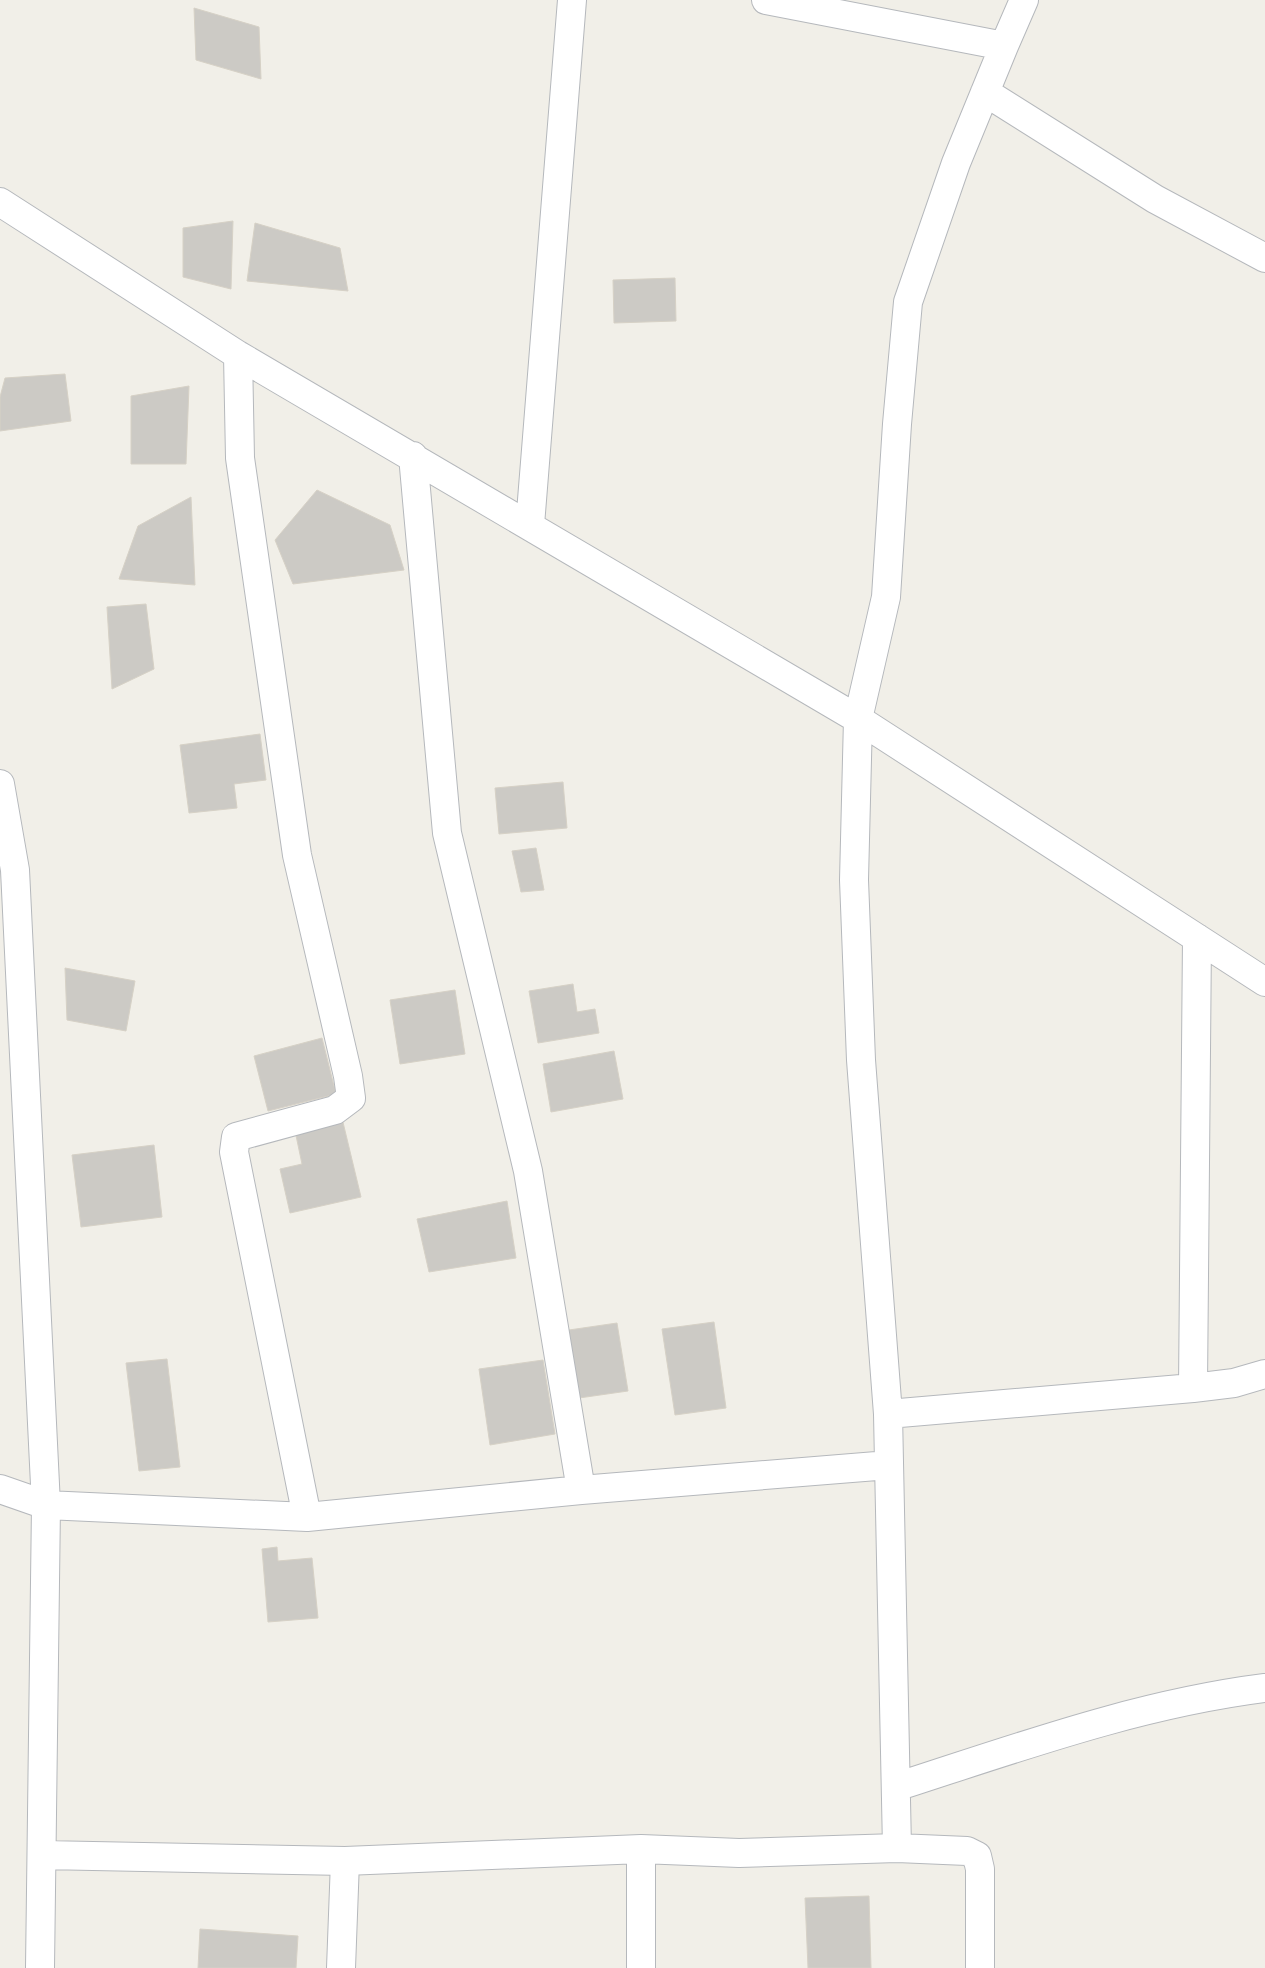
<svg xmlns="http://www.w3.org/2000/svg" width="1265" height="1968" font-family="Inter,sans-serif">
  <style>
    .building { fill: #cccac5; stroke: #d6d1c6 }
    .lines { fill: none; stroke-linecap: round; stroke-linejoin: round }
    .minor-casing { stroke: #b5b8bc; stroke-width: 30 }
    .minor { stroke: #fff; stroke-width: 28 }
  </style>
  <rect width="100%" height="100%" fill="#f1efe8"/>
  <path class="building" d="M 194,8 L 259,27 L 261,79 L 196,60 Z
    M 233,221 L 231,289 L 183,277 L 183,228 Z
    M 255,223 L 340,248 L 348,291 L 247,281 Z
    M 675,278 L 676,321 L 614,323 L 613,280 Z
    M 65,374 L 71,421 L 0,431 L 0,397 L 5,378 Z
    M 189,386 L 186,464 L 131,464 L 131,396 Z
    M 317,490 L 390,525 L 404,570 L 293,584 L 275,540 Z
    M 191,497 L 195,585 L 119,579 L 138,526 Z
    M 146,604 L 154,669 L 112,689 L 107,607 Z
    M 260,734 L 266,780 L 234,784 L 237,808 L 189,813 L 180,745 Z
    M 563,782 L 567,828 L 499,834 L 495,788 Z
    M 536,848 L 544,890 L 521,892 L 512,851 Z
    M 65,968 L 135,981 L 126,1031 L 67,1020 Z
    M 573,984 L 577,1012 L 595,1009 L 599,1033 L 538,1043 L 529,991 Z
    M 455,990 L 465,1054 L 400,1064 L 390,1000 Z
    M 322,1038 L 336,1094 L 268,1111 L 254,1056 Z
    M 614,1051 L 623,1099 L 551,1112 L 543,1064 Z
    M 341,1114 L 361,1197 L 290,1213 L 280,1169 L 302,1164 L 294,1126 Z
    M 154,1145 L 162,1217 L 81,1227 L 72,1155 Z
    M 507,1201 L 516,1258 L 429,1272 L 417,1219 Z
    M 714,1322 L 726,1408 L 675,1415 L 662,1329 Z
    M 617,1323 L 628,1391 L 579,1398 L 569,1330 Z
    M 167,1359 L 180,1467 L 139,1471 L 126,1363 Z
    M 543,1360 L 555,1434 L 490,1445 L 479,1369 Z
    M 277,1547 L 278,1561 L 312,1558 L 318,1618 L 268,1622 L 262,1549 Z
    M 869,1896 L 871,1968 L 808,1968 L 805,1898 Z
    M 200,1929 L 298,1936 L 296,1968 L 198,1968 Z"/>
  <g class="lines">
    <g class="minor-casing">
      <path id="minor" d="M 766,0 L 1004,46
        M 985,92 L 1155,199 L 1265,258
        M 0,202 L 238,355 L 858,719 L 1265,982
        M 238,355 L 240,458 L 297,855 L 348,1076 L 351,1098 L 335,1110 L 236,1137 L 234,1152 L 307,1517
        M 413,456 L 447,833 L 528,1171 L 581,1490
        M 530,525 L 572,0
        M 0,784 L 15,870 L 46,1505 L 40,1968
        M 1193,1388 L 1197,938
        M 888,1414 L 1193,1388 L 1234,1383 L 1265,1374
        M 0,1489 L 46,1505 L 307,1517 L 581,1490 L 889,1465
        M 896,1787 C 1017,1748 1138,1704 1265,1688
        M 897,1848 L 967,1851 L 977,1856 L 980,1869 L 980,1968
        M 641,1849 L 641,1968
        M 43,1855 L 345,1861 L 641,1849 L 739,1853 L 897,1848 L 888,1414 L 861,1060 L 854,880 L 858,719 L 886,597 L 897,424 L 908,302 L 956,163 L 1004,46 L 1024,0
        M 341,1968 L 345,1861"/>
    </g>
    <use href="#minor" class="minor"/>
  </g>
</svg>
